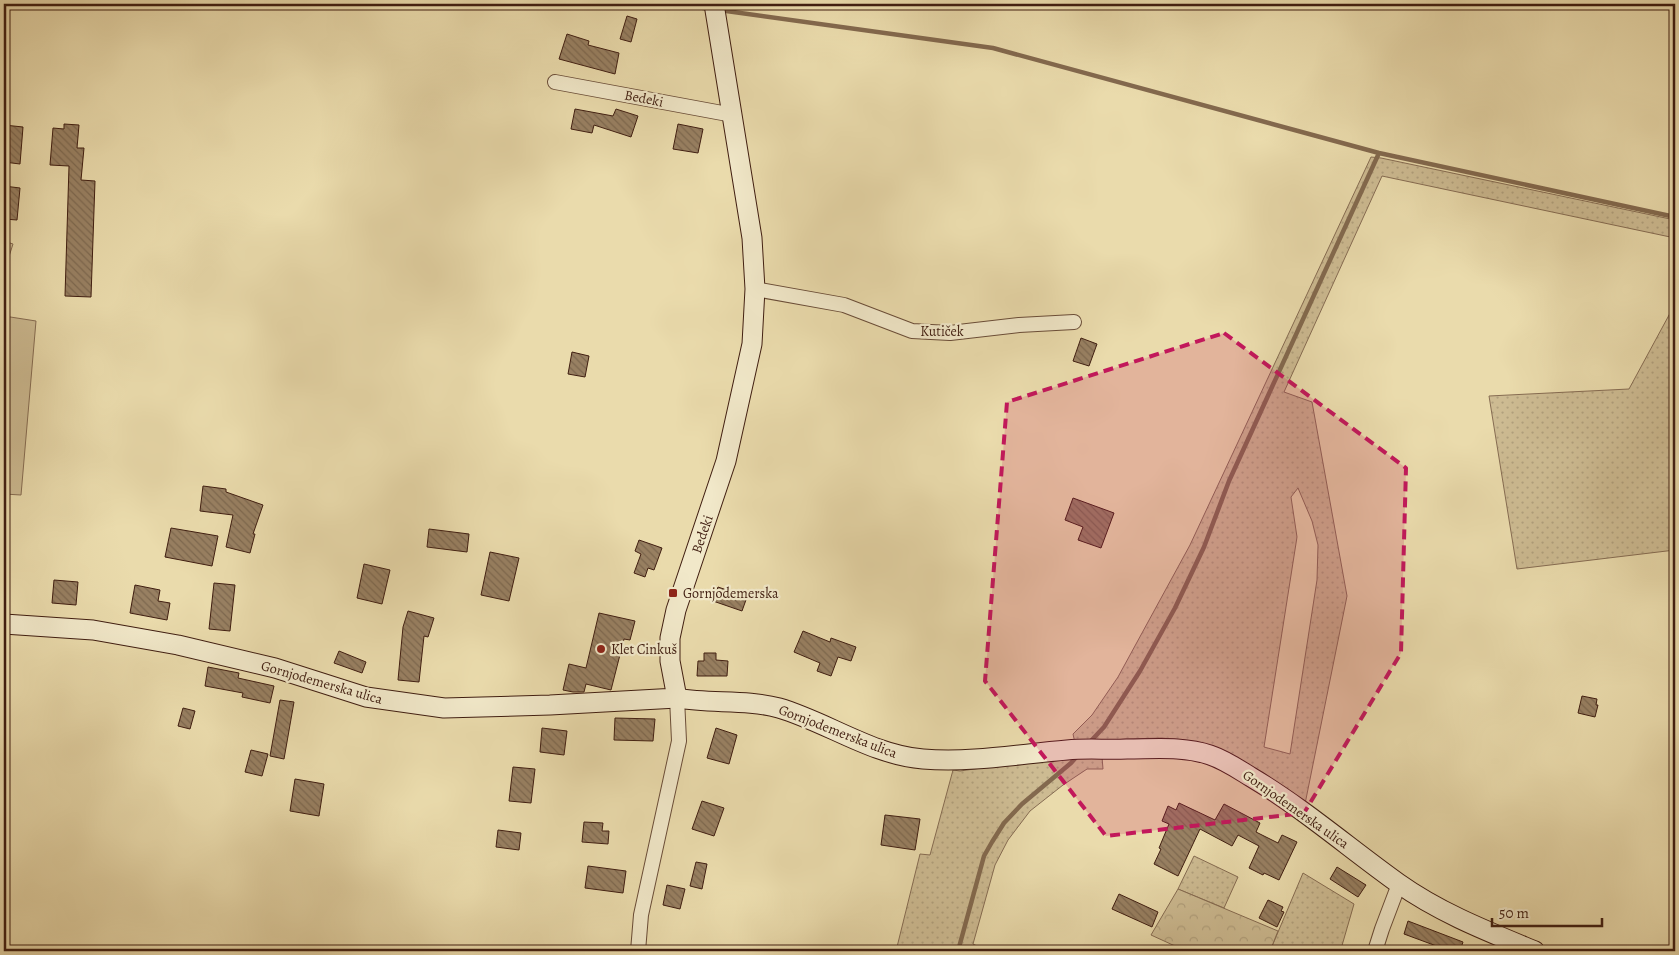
<svg xmlns="http://www.w3.org/2000/svg" width="1679" height="955" font-family="Alegreya,serif">
  <style>
    .grass { fill: url(#grass-dots); stroke: #866c52; fill-rule: evenodd }
    .forest { fill: url(#forest-crowns); stroke: #866c52 }
    .park { fill: #cdbb92; stroke: #866c52 }
    .lines { fill: none; stroke-linecap: round; stroke-linejoin: round }
    .stream { stroke: #83694e; stroke-width: 4.5 }
    .building { fill: url(#building-back-hatch); stroke: #401e11 }
    .street-casing { stroke: #6a4d38; stroke-width: 16 }
    .secondary-casing { stroke: #401e11; stroke-width: 21 }
    .street { stroke: #f1e8c9; stroke-width: 14 }
    .secondary { stroke: #f1e8c9; stroke-width: 19 }
    .marked { fill: #c2185b; fill-opacity: 0.2; stroke: #c2185b; stroke-width: 4; stroke-dasharray: 10 6; stroke-linejoin: round }
    .poi-dot { fill: #8f2418; stroke: #f1e8c9; stroke-width: 2 }
    .labels { text-anchor: middle; stroke-width: 4.5; stroke-linejoin: round; paint-order: stroke }
    .street-label { font-size: 14px; fill: #401e11; stroke: #f1e8c9 }
    .poi-label { font-size: 14px; fill: #401e11; stroke: #f1e8c9; text-anchor: start }
  </style>
  <defs>
    <pattern id="grass-dots" width="8" height="8" patternUnits="userSpaceOnUse" patternTransform="scale(1.25)"><rect width="8" height="8" fill="#cdbb92"/><path d="M2 2h.1M6 6h.1" fill="none" stroke="#b1a07d" stroke-width="1.8" stroke-linecap="round"/></pattern>
    <pattern id="forest-crowns" width="20" height="18" patternUnits="userSpaceOnUse" patternTransform="scale(1.25)"><rect width="20" height="18" fill="#cdbb92"/><path d="M2 6a3 3 0 1 1 6 0M12 15a3 3 0 1 1 6 0" fill="none" stroke="#b1a07d"/></pattern>
    <pattern id="building-back-hatch" width="6" height="6" patternUnits="userSpaceOnUse" patternTransform="scale(1.25)"><rect width="6" height="6" fill="#988062"/><path d="M-1 5l2 2M0 0l6 6M5-1l2 2" fill="none" stroke="#7d684f"/></pattern>
  </defs>
  <rect width="100%" height="100%" fill="#eadbac"/>
  <filter id="stains"><feTurbulence type="fractalNoise" baseFrequency=".004" numOctaves="4"/><feColorMatrix values="0 0 0 0 .2 0 0 0 0 .09 0 0 0 0 .02 0 0 0 .5 -.17"/></filter>
  <radialGradient id="worn" r=".72"><stop offset=".6" stop-color="#630" stop-opacity="0"/><stop offset="1" stop-color="#630" stop-opacity=".3"/></radialGradient>
  <path class="grass" d="M 1371,157 L 1381,158 L 1675,220 L 1675,238 L 1382,176 L 1284,392 L 1312,402 L 1347,596 L 1305,804 L 1213,747 L 1192,741 L 1162,738 L 1126,739 L 1075,743 L 1073,734 L 1092,715 L 1118,677 L 1190,545 ZM 1298,488 L 1312,521 L 1318,545 L 1317,580 L 1290,754 L 1264,747 L 1297,537 L 1291,497 Z
    M 1675,304 L 1675,550 L 1517,569 L 1489,396 L 1629,389 Z
    M 1068,756 L 1102,757 L 1103,769 L 1087,769 L 1063,785 L 1030,811 L 1008,840 L 995,865 L 973,944 L 987,951 L 896,951 L 920,854 L 930,855 L 953,770 L 960,771 Z
    M 1194,856 L 1238,877 L 1224,908 L 1178,889 Z
    M 1303,873 L 1354,904 L 1341,949 L 1345,951 L 1270,951 Z"/>
  <path class="forest" d="M 1178,889 L 1278,931 L 1270,951 L 1186,951 L 1151,935 Z"/>
  <path class="park" d="M 4,241 L 13,244 L 4,272 Z
    M 4,316 L 36,321 L 21,495 L 4,494 Z"/>
  <g class="lines">
    <path class="stream" d="M 681,4 L 709,9
      M 719,10 L 993,48 L 1379,153 L 1675,217
      M 1089,743 L 1104,727 L 1140,671 L 1175,608 L 1204,547 L 1229,481 L 1379,153
      M 958,951 L 984,856 L 992,842 L 1004,823 L 1022,804 L 1071,763 L 1079,754"/>
  </g>
  <path class="building" d="M 627,16 L 637,19 L 631,42 L 620,39 Z
    M 567,34 L 589,41 L 588,45 L 619,53 L 615,74 L 559,59 Z
    M 575,109 L 613,116 L 616,109 L 638,116 L 631,137 L 594,125 L 592,133 L 571,129 Z
    M 64,124 L 79,125 L 77,148 L 84,148 L 81,180 L 95,181 L 91,297 L 65,296 L 69,166 L 50,165 L 53,128 L 64,129 Z
    M 678,124 L 703,129 L 698,153 L 673,149 Z
    M 4,125 L 23,127 L 20,164 L 4,162 Z
    M 4,186 L 20,188 L 17,220 L 4,219 Z
    M 1081,338 L 1097,344 L 1089,366 L 1073,361 Z
    M 572,352 L 589,356 L 585,377 L 568,374 Z
    M 203,486 L 226,489 L 226,492 L 263,505 L 253,534 L 255,534 L 250,553 L 226,547 L 233,515 L 200,511 Z
    M 1073,498 L 1114,513 L 1101,548 L 1078,540 L 1083,527 L 1065,520 Z
    M 171,528 L 218,536 L 212,566 L 165,557 Z
    M 429,529 L 469,534 L 467,552 L 427,547 Z
    M 639,540 L 662,548 L 654,570 L 648,568 L 645,577 L 634,573 L 641,554 L 635,551 Z
    M 490,552 L 519,558 L 509,601 L 481,595 Z
    M 364,564 L 390,570 L 382,604 L 357,598 Z
    M 54,580 L 78,582 L 76,605 L 52,603 Z
    M 214,583 L 235,585 L 230,631 L 209,629 Z
    M 135,585 L 160,590 L 158,601 L 170,603 L 167,620 L 130,613 Z
    M 718,587 L 747,597 L 742,611 L 713,601 Z
    M 408,611 L 434,618 L 428,637 L 424,636 L 419,682 L 398,680 L 403,627 Z
    M 599,613 L 635,621 L 630,640 L 624,639 L 611,690 L 586,684 L 584,692 L 573,692 L 563,690 L 569,664 L 586,668 Z
    M 803,631 L 830,642 L 831,638 L 856,647 L 851,661 L 838,657 L 831,676 L 817,671 L 820,663 L 794,652 Z
    M 339,651 L 366,662 L 362,673 L 334,663 Z
    M 704,653 L 716,653 L 716,660 L 728,661 L 727,676 L 697,676 L 698,661 L 704,661 Z
    M 208,667 L 239,673 L 238,678 L 274,686 L 270,703 L 242,697 L 243,693 L 205,686 Z
    M 1582,696 L 1597,699 L 1596,705 L 1598,705 L 1595,717 L 1578,713 Z
    M 280,700 L 294,702 L 284,759 L 270,756 Z
    M 183,708 L 195,711 L 190,729 L 178,726 Z
    M 615,718 L 655,719 L 653,741 L 614,740 Z
    M 542,728 L 567,731 L 564,755 L 540,752 Z
    M 716,728 L 737,735 L 729,764 L 707,758 Z
    M 251,750 L 268,754 L 262,776 L 245,772 Z
    M 513,767 L 535,769 L 531,803 L 509,801 Z
    M 295,779 L 324,784 L 319,816 L 290,811 Z
    M 702,801 L 724,808 L 714,836 L 692,829 Z
    M 1179,803 L 1215,820 L 1224,804 L 1260,823 L 1256,832 L 1278,843 L 1282,835 L 1297,842 L 1279,880 L 1264,873 L 1263,875 L 1249,868 L 1259,846 L 1238,835 L 1232,846 L 1200,829 L 1178,876 L 1154,864 L 1161,849 L 1159,848 L 1169,824 L 1162,821 L 1168,806 L 1176,810 Z
    M 885,815 L 920,819 L 915,850 L 881,845 Z
    M 584,822 L 603,823 L 602,831 L 609,831 L 608,844 L 582,842 Z
    M 498,830 L 521,833 L 519,850 L 496,847 Z
    M 696,862 L 707,864 L 702,889 L 690,886 Z
    M 588,866 L 626,871 L 623,893 L 585,888 Z
    M 1337,867 L 1366,885 L 1358,897 L 1330,879 Z
    M 667,885 L 685,889 L 680,909 L 663,905 Z
    M 1119,894 L 1158,912 L 1152,927 L 1112,909 Z
    M 1268,900 L 1283,907 L 1281,911 L 1284,912 L 1277,927 L 1259,918 Z
    M 1408,921 L 1463,942 L 1460,951 L 1450,951 L 1404,934 Z"/>
  <g class="lines">
    <g class="street-casing">
      <path id="street" d="M 555,82 L 733,115
        M 755,289 L 844,305 L 912,331 L 950,333 L 1019,325 L 1074,322
        M 638,951 L 641,915 L 679,741 L 677,698
        M 1375,951 L 1382,929 L 1399,884"/>
    </g>
    <g class="secondary-casing">
      <path id="secondary" d="M 4,624 L 93,630 L 178,645 L 275,668 L 366,697 L 444,708 L 550,705 L 677,698 C 711,704 746,699 779,708 C 827,722 872,755 923,759 C 971,763 1019,754 1067,750 C 1087,748 1107,750 1127,749 C 1155,749 1183,746 1210,755 C 1225,760 1238,769 1251,777 C 1303,808 1349,848 1398,883 C 1440,913 1489,932 1535,951
        M 677,698 L 670,661 L 670,638 L 676,610 L 726,461 L 752,344 L 755,289 L 752,238 L 714,4"/>
    </g>
    <use href="#street" class="street"/>
    <use href="#secondary" class="secondary"/>
  </g>
  <path class="marked" d="M 1224,333 L 1406,468 L 1401,653 L 1304,813 L 1106,836 L 985,681 L 1007,402 Z"/>
  <g class="poi-dot">
    <rect x="668" y="588" width="10" height="10" rx="2.5"/>
    <circle cx="601" cy="649" r="5"/>
  </g>
  <g class="labels">
    <g class="street-label">
      <text transform="translate(644 98) rotate(11)" y="5">Bedeki</text>
      <text x="942" y="336">Kutiček</text>
      <text transform="translate(702 534) rotate(-71)" y="5">Bedeki</text>
      <text transform="translate(322 682) rotate(16)" y="5">Gornjodemerska ulica</text>
      <text transform="translate(838 731) rotate(21)" y="5">Gornjodemerska ulica</text>
      <text transform="translate(1296 809) rotate(35)" y="5">Gornjodemerska ulica</text>
    </g>
    <g class="poi-label">
      <text x="683" y="598">Gornjodemerska</text>
      <text x="611" y="654">Klet Cinkuš</text>
    </g>
  </g>
  <rect width="1679" height="955" fill="none" stroke="#eadbac" stroke-width="20"/>
  <rect x="5" y="5" width="1669" height="945" fill="none" stroke="#401e11" stroke-width="2.5"/>
  <rect x="10" y="10" width="1659" height="935" fill="none" stroke="#401e11"/>
  <path d="M1492 918v8h110v-8" fill="none" stroke="#401e11" stroke-width="2.5"/>
  <text x="1499" y="918" font-size="15" fill="#401e11" stroke="#f1e8c9" stroke-width="4" paint-order="stroke">50 m</text>
  <rect width="100%" height="100%" filter="url(#stains)"/>
  <rect width="100%" height="100%" fill="url(#worn)"/>
</svg>
